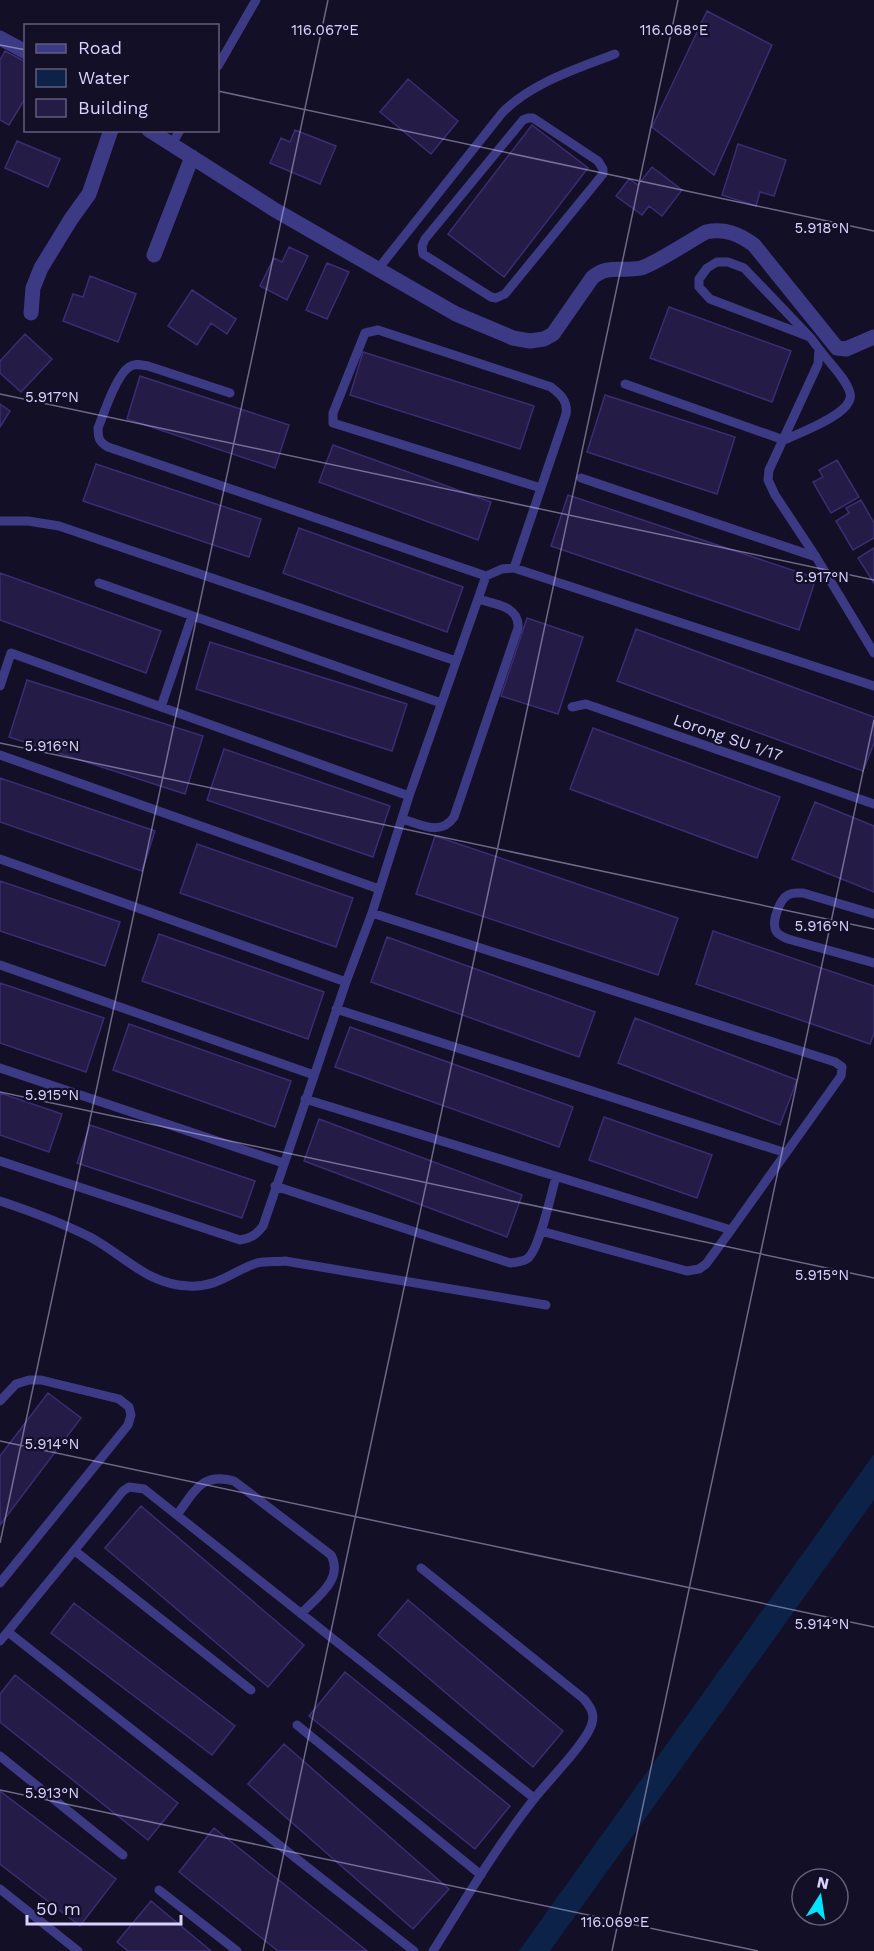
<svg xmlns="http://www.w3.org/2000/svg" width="874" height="1951" font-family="'Work Sans',sans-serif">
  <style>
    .water { fill: #0c2248 }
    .building { fill: #241b47; stroke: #3b2d73; stroke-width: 1.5 }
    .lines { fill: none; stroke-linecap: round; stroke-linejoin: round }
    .service { stroke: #3d3a85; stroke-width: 9 }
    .minor { stroke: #3d3a85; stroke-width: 15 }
    .ticks { fill: none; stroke: #d9d4ff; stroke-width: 1.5; stroke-opacity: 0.45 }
    .labels { text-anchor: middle; stroke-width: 4.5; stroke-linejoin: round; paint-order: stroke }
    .street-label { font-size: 16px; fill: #d9d4ff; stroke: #130f26 }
    .ticks-label { font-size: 15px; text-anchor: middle; fill: #d9d4ff; stroke: #130f26; stroke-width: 4.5; stroke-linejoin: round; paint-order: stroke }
  </style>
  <rect width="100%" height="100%" fill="#130f26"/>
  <path class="water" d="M 874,1454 L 874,1500 L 550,1951 L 519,1951 Z"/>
  <path class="building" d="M 707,11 L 772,45 L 714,175 L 652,127 Z
    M 5,51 L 26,62 L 26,97 L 9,125 L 0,120 L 0,60 Z
    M 408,79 L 458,121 L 431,154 L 380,112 Z
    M 532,125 L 588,168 L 504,277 L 448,234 Z
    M 295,130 L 336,146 L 320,184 L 270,163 L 281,138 L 290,142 Z
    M 17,141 L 60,159 L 48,187 L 5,168 Z
    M 738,144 L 786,160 L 774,196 L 760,192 L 756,206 L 722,195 Z
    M 652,167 L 682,190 L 662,216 L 649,206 L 642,215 L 616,196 L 629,179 L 638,185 Z
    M 289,247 L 308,256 L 287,300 L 260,286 L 274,258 L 282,262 Z
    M 327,263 L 349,272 L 327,319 L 306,310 Z
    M 90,276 L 136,294 L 118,342 L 63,321 L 73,294 L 83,297 Z
    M 192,290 L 236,319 L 227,334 L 211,323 L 197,345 L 168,326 Z
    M 669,307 L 791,351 L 772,402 L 650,358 Z
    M 25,334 L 52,359 L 21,392 L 0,373 L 0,361 Z
    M 363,352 L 534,406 L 520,449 L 350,395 Z
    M 140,376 L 289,425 L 275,468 L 127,419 Z
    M 605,395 L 735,437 L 717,494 L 587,452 Z
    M 0,404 L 10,411 L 0,427 Z
    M 333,445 L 491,502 L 478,540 L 319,482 Z
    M 837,460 L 859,497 L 831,513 L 813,482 L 823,477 L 819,470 Z
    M 96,464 L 261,519 L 249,557 L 83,501 Z
    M 568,495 L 816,578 L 799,630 L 551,546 Z
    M 861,500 L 874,523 L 874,538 L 853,550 L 836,521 L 849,513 L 846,508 Z
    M 299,528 L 463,587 L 447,632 L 283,573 Z
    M 874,548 L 874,583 L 858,558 Z
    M 0,573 L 161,631 L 146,673 L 0,620 Z
    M 527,618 L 583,637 L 558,714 L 501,696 Z
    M 636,629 L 874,717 L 874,743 L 863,771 L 617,681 Z
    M 210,642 L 407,704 L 392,751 L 196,689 Z
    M 27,680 L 203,736 L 185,794 L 9,737 Z
    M 593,728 L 780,797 L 757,858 L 570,789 Z
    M 224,749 L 390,806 L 373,857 L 207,800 Z
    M 0,778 L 155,831 L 142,871 L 0,822 Z
    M 815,802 L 874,826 L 874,892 L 792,859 Z
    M 435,836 L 678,918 L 658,975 L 416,894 Z
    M 197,844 L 353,898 L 336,947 L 180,893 Z
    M 0,881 L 120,922 L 105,966 L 0,931 Z
    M 713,931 L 874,986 L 874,1033 L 870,1044 L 696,984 Z
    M 159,934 L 324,992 L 308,1039 L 142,981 Z
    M 387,937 L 595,1012 L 579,1057 L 371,982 Z
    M 0,983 L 104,1018 L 86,1072 L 0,1043 Z
    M 635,1018 L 797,1080 L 780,1125 L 618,1063 Z
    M 129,1024 L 291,1081 L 275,1127 L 113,1070 Z
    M 350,1027 L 573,1107 L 559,1147 L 335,1067 Z
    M 0,1093 L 62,1114 L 49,1152 L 0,1135 Z
    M 604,1117 L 712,1155 L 697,1198 L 589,1160 Z
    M 319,1119 L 522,1195 L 507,1237 L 304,1161 Z
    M 90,1125 L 255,1181 L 242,1218 L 77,1163 Z
    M 48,1393 L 81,1418 L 0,1525 L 0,1456 Z
    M 141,1506 L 304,1645 L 268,1687 L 105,1548 Z
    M 408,1600 L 563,1731 L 533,1767 L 378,1635 Z
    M 74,1603 L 235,1726 L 212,1755 L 51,1633 Z
    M 345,1672 L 510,1806 L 475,1849 L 309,1716 Z
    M 15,1675 L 178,1803 L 148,1840 L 0,1722 L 0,1694 Z
    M 284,1744 L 449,1889 L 413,1929 L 248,1784 Z
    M 0,1791 L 116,1879 L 80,1926 L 0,1864 Z
    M 214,1828 L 367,1951 L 278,1951 L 179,1872 Z
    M 151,1901 L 211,1951 L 128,1951 L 117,1942 Z"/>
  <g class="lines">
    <path class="service" d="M 218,66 L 256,0
      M 528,118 L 533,118 L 598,161 L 603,169 L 603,174 L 505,294 L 496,298 L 491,297 L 423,254 L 422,246 L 425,239 L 523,120 Z
      M 172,144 L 180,130
      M 378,269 L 502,113 C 531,83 576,69 615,54
      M 810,337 L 710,299 L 699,287 L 699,279 L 707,268 L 717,262 L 728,262 L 744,268 L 810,337 L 819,349 L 818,364 L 769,470 L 768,480 L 775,495 L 816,557 L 874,653
      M 625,384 L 784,440 C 799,433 856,413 850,393 C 846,378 829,363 820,350
      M 230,393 L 148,366 C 141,365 135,363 129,367 C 116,376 104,413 98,428 C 98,438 99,442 108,447 L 486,576
      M 581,478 L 816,557
      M 0,521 L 28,521 L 59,526 L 456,661
      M 514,568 L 566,414 C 568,401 561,395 551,387 L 378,330 L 365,333 L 333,413 L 333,423 L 541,488
      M 99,583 L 441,703
      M 0,686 L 11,653 L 409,796
      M 161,707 L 192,616
      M 572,707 L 586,704 L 874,804
      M 0,755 L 379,889
      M 402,819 C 421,824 440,837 454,817 L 518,628 C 520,606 494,604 478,599
      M 0,859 L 346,982
      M 874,914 L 803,893 C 798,893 792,892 788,895 C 780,899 771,922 776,931 C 778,935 783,937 788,939 L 874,963
      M 0,965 L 314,1075
      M 336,1009 L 786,1153
      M 0,1068 L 283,1163
      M 305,1099 L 731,1230 L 841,1076 L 842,1067 L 835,1062 L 372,913
      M 0,1161 L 240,1240 C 251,1238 256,1235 263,1226 L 346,982 L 372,913 L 409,796 L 486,576 L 502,569 L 514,568 L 874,686
      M 275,1186 L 510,1263 C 516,1262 524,1262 528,1258 C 540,1248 551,1193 556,1177
      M 0,1201 C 30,1211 62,1223 90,1237 C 124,1255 146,1284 188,1286 C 218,1288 232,1271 257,1263 C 266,1261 276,1262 285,1261 L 546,1305
      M 541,1231 L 687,1271 L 699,1269 L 706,1264 L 731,1230
      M 0,1401 L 16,1384 L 29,1380 L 41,1380 L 119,1399 L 129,1407 L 131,1415 L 128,1425 L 0,1583
      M 177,1515 C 194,1492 201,1472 234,1481 L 331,1555 C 344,1579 317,1597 301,1614
      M 75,1551 L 251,1690
      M 421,1568 L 584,1699 C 590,1707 595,1713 592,1723 C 588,1741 547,1782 534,1799 C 496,1847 465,1900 433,1951
      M 8,1632 L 414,1951
      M 0,1641 L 123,1491 L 129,1487 L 144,1489 L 534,1798
      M 297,1725 L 481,1875
      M 0,1756 L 123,1855
      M 0,1889 L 78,1951
      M 159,1890 L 237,1951"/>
    <path class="minor" d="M 0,38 L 26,52
      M 149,130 L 275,210 L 456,314 L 513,338 L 530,341 L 544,339 L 553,334 L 592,278 C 607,264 622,272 641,268 C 655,264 691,240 706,232 C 725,228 739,234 754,245 L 837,348 L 846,349 L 874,337
      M 154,255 L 192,157
      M 31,313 L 33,288 L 41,268 L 71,219 L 89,194 L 111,130"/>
  </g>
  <path class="ticks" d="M 0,45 L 26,50M 218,91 L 874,231M 0,394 L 874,580M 0,743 L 874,929M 0,1092 L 874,1278M 0,1441 L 874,1627M 0,1543 L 328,0M 0,1790 L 758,1951M 263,1951 L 678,0M 612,1951 L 874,720"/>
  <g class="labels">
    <g class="street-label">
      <text transform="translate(728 737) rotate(19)" y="6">Lorong SU 1/17</text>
    </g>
  </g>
  <g class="ticks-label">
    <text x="325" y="35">116.067°E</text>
    <text x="674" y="35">116.068°E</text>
    <text x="822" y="233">5.918°N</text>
    <text x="52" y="402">5.917°N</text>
    <text x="822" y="582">5.917°N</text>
    <text x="52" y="751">5.916°N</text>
    <text x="822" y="931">5.916°N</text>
    <text x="52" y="1100">5.915°N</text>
    <text x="822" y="1280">5.915°N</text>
    <text x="52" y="1449">5.914°N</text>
    <text x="822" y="1629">5.914°N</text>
    <text x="52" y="1798">5.913°N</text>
    <text x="615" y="1927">116.069°E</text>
  </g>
  <rect x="24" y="24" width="195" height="108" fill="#130f26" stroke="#625e7d" stroke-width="1.5"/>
  <rect x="36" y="44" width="30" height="9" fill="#3d3a85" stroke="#625e7d" stroke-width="1.5"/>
  <text x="78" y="54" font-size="18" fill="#d9d4ff">Road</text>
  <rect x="36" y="69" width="30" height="18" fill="#0c2248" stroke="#625e7d" stroke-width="1.5"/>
  <text x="78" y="84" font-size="18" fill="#d9d4ff">Water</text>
  <rect x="36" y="99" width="30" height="18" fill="#241b47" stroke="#625e7d" stroke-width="1.5"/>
  <text x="78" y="114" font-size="18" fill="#d9d4ff">Building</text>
  <g transform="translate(820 1897) rotate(12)"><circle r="28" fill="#130f26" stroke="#625e7d" stroke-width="1.5"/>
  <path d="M0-4.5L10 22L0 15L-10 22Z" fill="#00e5ff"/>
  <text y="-9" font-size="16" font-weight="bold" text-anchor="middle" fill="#d9d4ff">N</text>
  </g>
  <path d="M27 1915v9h154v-9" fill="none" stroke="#d9d4ff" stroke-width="3"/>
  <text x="36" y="1915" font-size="18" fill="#d9d4ff" stroke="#130f26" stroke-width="4.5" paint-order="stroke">50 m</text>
</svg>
